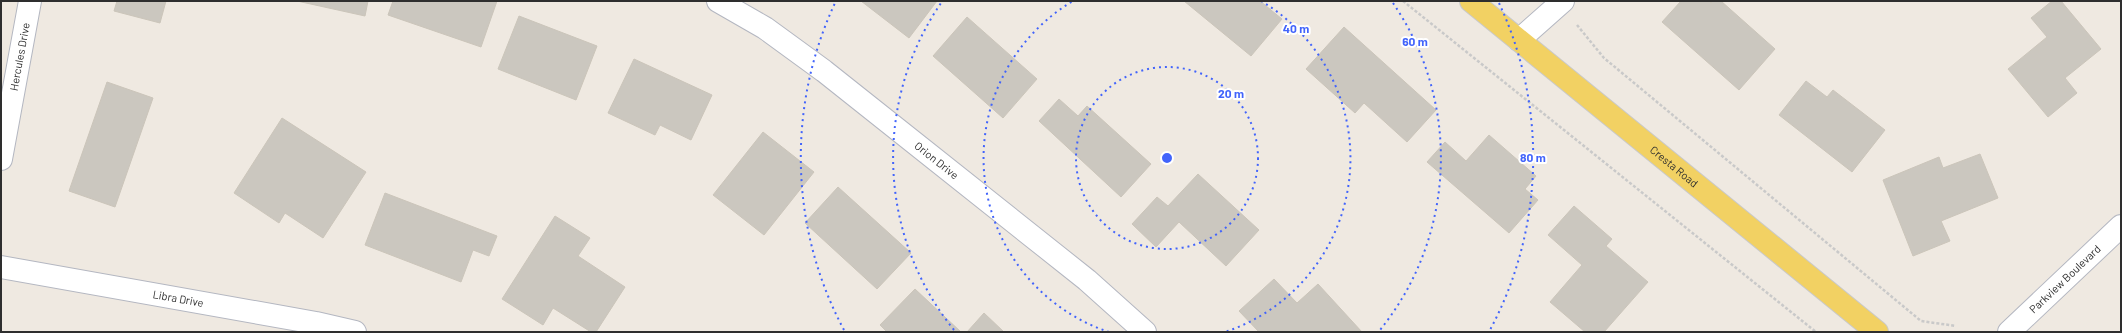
<svg xmlns="http://www.w3.org/2000/svg" width="2122" height="333" font-family="Barlow,sans-serif">
  <style>
    .building { fill: #cbc7bf; stroke: #cbc5ba }
    .lines { fill: none; stroke-linecap: round; stroke-linejoin: round }
    .minor-casing { stroke: #b4b7c1; stroke-width: 24 }
    .major-casing { stroke: #c9c9c9; stroke-width: 24 }
    .path { stroke: #c9c9c9; stroke-width: 2.5; stroke-dasharray: 3 2; stroke-linecap: butt }
    .minor { stroke: #fff; stroke-width: 22 }
    .major { stroke: #f2d163; stroke-width: 22 }
    .ring { fill: none; stroke: #4264fb; stroke-width: 2; stroke-dasharray: 2 4 }
    .labels { text-anchor: middle; stroke-width: 4; stroke-linejoin: round; paint-order: stroke }
    .street-label { font-size: 11px; fill: #2e2e2e; stroke: #fff }
    .centre { fill: #4264fb; stroke: #fff; stroke-width: 2 }
    .ring-label { font-size: 12px; text-anchor: middle; font-weight: bold; fill: #4264fb; stroke: #fff; stroke-width: 4; stroke-linejoin: round; paint-order: stroke }
  </style>
  <rect width="100%" height="100%" fill="#efe9e1"/>
  <path class="building" d="M 117,1 L 166,1 L 160,23 L 114,11 Z
    M 297,1 L 368,1 L 365,16 Z
    M 393,1 L 497,1 L 481,47 L 388,15 Z
    M 861,1 L 937,1 L 909,38 Z
    M 1184,1 L 1260,1 L 1282,19 L 1251,56 Z
    M 1681,1 L 1709,1 L 1711,3 L 1713,1 L 1721,1 L 1775,49 L 1739,90 L 1662,22 Z
    M 2052,1 L 2061,1 L 2101,49 L 2065,78 L 2077,93 L 2048,117 L 2008,69 L 2047,37 L 2031,18 Z
    M 519,16 L 597,46 L 576,100 L 498,69 Z
    M 967,17 L 1037,79 L 1003,118 L 933,56 Z
    M 1344,27 L 1436,110 L 1407,142 L 1364,103 L 1355,113 L 1306,69 Z
    M 634,59 L 712,95 L 691,140 L 660,125 L 655,135 L 608,113 Z
    M 1806,81 L 1827,97 L 1833,90 L 1885,130 L 1852,172 L 1779,115 Z
    M 107,82 L 153,98 L 115,207 L 69,191 Z
    M 1059,99 L 1078,116 L 1087,106 L 1151,164 L 1121,197 L 1039,121 Z
    M 282,118 L 366,172 L 323,238 L 285,213 L 279,223 L 234,193 Z
    M 763,132 L 814,172 L 764,235 L 713,195 Z
    M 1489,135 L 1536,176 L 1525,189 L 1538,200 L 1509,233 L 1427,162 L 1445,142 L 1466,161 Z
    M 1980,154 L 1998,198 L 1941,221 L 1950,241 L 1913,256 L 1883,180 L 1939,157 L 1943,168 Z
    M 1198,174 L 1259,230 L 1226,266 L 1179,222 L 1156,247 L 1132,224 L 1157,197 L 1168,206 Z
    M 838,187 L 911,253 L 877,289 L 805,223 Z
    M 385,193 L 497,236 L 489,256 L 473,250 L 461,282 L 365,245 Z
    M 1574,206 L 1612,239 L 1606,246 L 1648,282 L 1604,332 L 1585,332 L 1550,302 L 1582,265 L 1548,235 Z
    M 555,216 L 590,238 L 578,256 L 625,287 L 596,332 L 591,332 L 553,308 L 543,325 L 502,299 Z
    M 1274,279 L 1297,303 L 1318,284 L 1362,332 L 1259,332 L 1239,311 Z
    M 915,289 L 961,332 L 887,332 L 880,325 Z
    M 984,313 L 1004,332 L 967,332 Z"/>
  <g class="lines">
    <g class="minor-casing">
      <g id="minor">
        <path id="s1" d="M 718,1 L 765,28 L 824,71 L 1087,280 L 1145,332"/>
        <path d="M 1519,40 L 1563,1"/>
        <path id="s2" d="M 1,159 L 30,1"/>
        <path id="s3" d="M 1,267 L 316,323 L 355,332"/>
        <path id="s4" d="M 2009,332 L 2121,226"/>
      </g>
    </g>
    <g class="major-casing">
      <g id="major">
        <path id="s5" d="M 1471,1 L 1877,332"/>
      </g>
    </g>
    <path class="path" d="M 1403,1 L 1816,332
      M 1577,25 L 1604,58 L 1921,321 L 1956,326"/>
    <use href="#minor" class="minor"/>
    <use href="#major" class="major"/>
  </g>
  <g class="ring">
    <circle cx="1167" cy="158" r="91"/>
    <path d="M1109 332A183 183 0 0 1 1073 1M1261 1A183 183 0 0 1 1225 332"/>
    <path d="M954 330A274 274 0 0 1 941 3M1393 3A274 274 0 0 1 1380 330"/>
    <path d="M844 330A366 366 0 0 1 835 3M1499 3A366 366 0 0 1 1490 330"/>
  </g>
  <g class="labels">
    <g class="street-label">
      <text dy="4" stroke="none"><textPath href="#s2" startOffset="104">Hercules Drive</textPath></text>
      <text dy="4" stroke="none"><textPath href="#s1" startOffset="271">Orion Drive</textPath></text>
      <text dy="4" stroke="none"><textPath href="#s5" startOffset="262">Cresta Road</textPath></text>
      <text dy="4" stroke="none"><textPath href="#s4" startOffset="77">Parkview Boulevard</textPath></text>
      <text dy="4" stroke="none"><textPath href="#s3" startOffset="180">Libra Drive</textPath></text>
    </g>
  </g>
  <circle cx="1167" cy="158" r="6" class="centre"/>
  <g class="ring-label">
    <text x="1296" y="33">40 m</text>
    <text x="1415" y="46">60 m</text>
    <text x="1231" y="98">20 m</text>
    <text x="1533" y="162">80 m</text>
  </g>
  <rect width="2122" height="333" fill="none" stroke="#2e2e2e" stroke-width="4"/>
</svg>
